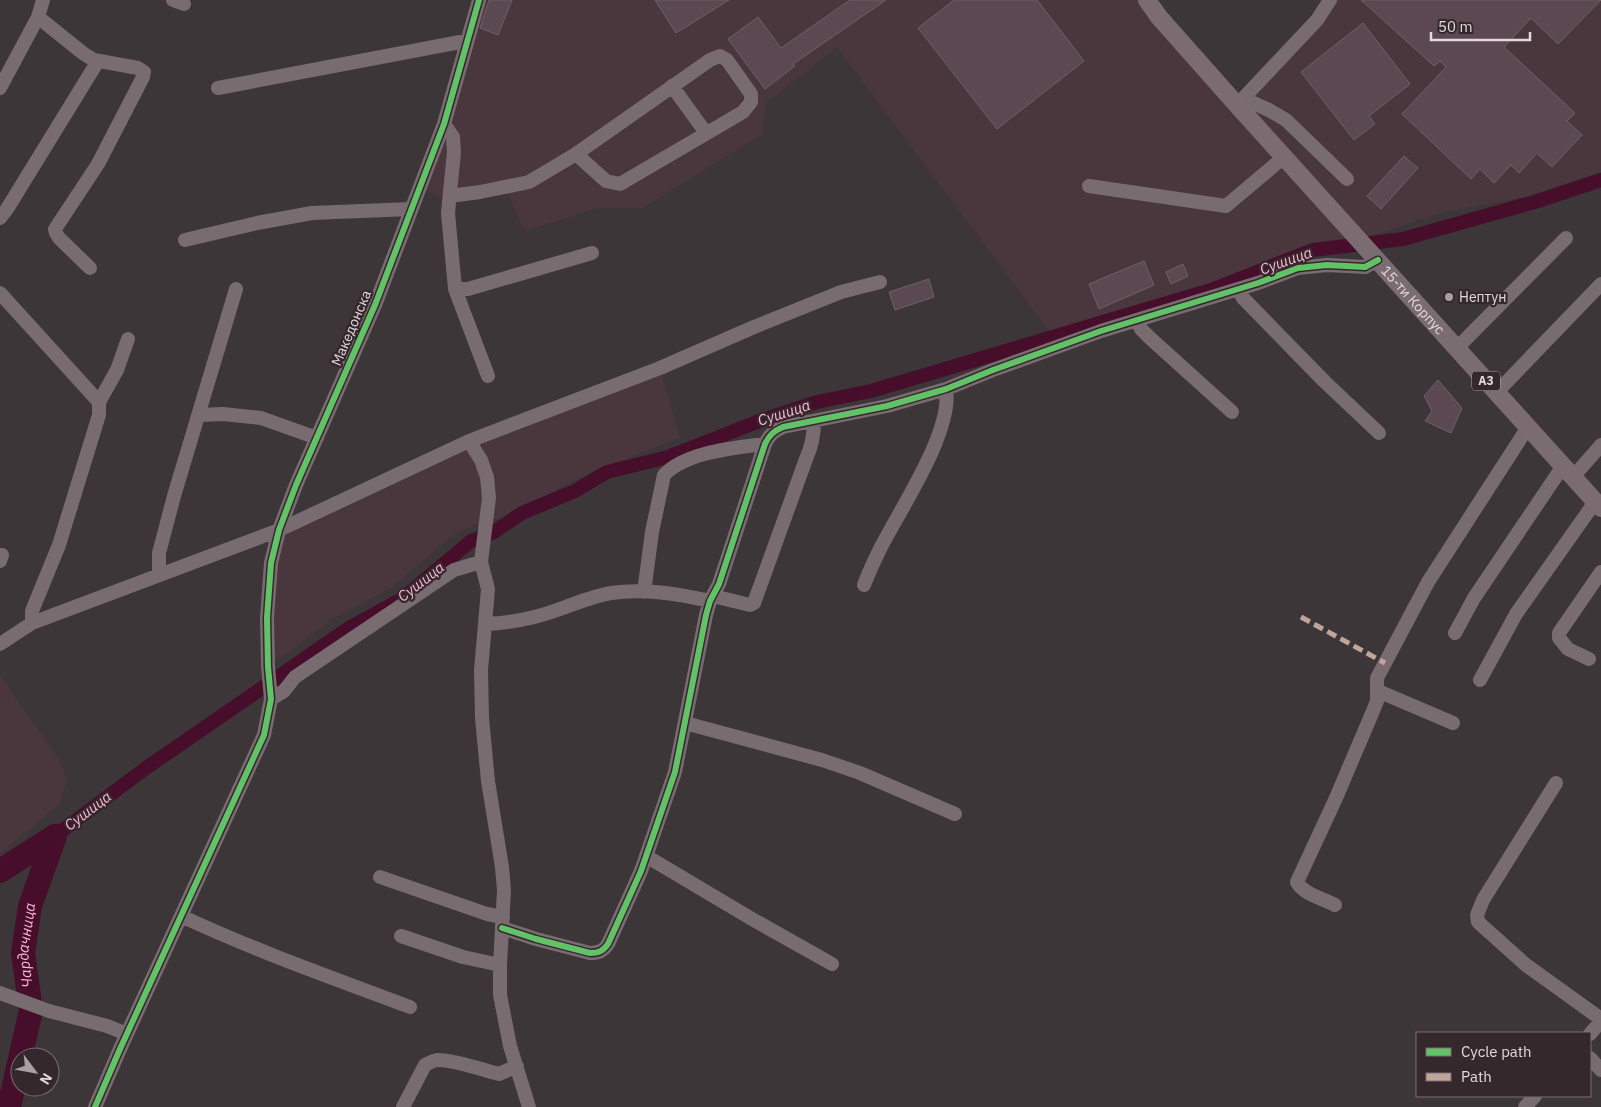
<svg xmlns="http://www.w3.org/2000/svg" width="1601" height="1107" font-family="'IBM Plex Sans',sans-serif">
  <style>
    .built { fill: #49373d }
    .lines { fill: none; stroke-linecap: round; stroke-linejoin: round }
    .canal { stroke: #470e2c; stroke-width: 14 }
    .river { stroke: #470e2c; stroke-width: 24 }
    .building { fill: #5b4851; stroke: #696365 }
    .minor { stroke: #796c71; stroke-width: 14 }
    .major { stroke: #7b6c72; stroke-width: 18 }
    .quiet { stroke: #c0a59a; stroke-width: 5; stroke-dasharray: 10 5; stroke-linecap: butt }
    .cycleway-casing { stroke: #35282d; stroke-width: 9 }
    .cycleway { stroke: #61c268; stroke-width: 6 }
    .poi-dot { fill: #a8a0a3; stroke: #35282d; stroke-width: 2 }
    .labels { text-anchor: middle; stroke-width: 4.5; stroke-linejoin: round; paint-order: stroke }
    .shield { fill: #35282d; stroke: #aea4a8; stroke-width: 1 }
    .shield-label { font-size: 12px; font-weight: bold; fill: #e2d9dc }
    .poi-label { font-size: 14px; fill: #e2d9dc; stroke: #35282d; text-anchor: start }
    .street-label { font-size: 14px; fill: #e2d9dc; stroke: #35282d }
    .water-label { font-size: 15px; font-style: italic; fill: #ffb6d3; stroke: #35282d }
  </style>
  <rect width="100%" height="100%" fill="#3c3638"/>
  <path class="built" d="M 479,0 L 1147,0 L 1237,105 L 1330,0 L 1601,0 L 1601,172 L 1524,197 L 1440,213 L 1360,240 L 1313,250 L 1053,336 L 837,47 L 766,103 L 762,134 L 643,208 L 598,208 L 525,231 L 505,188 L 449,200 L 419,188 Z
    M 660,368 L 680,438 L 596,470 L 501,517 L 475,524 L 450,537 L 391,588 L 332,619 L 268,667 L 279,530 L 311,515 Z
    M 0,675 L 61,763 L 67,781 L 59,804 L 0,854 Z"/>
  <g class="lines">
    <path class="canal" d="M 55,836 L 146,768 L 349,628 L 402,599 L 471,541 L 494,532 L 522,513 L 575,491 L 607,472 L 668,457 L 762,420 L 817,402 L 871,391 L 1211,290 L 1313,250 L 1403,239 L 1538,201 L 1601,180"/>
    <g class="river">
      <path d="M 0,871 L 55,836"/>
      <path id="s1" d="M 9,1107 L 31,1010 L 23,953 L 30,906 L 55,836"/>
    </g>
  </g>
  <path class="building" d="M 489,0 L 512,0 L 498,35 L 480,28 Z
    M 655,0 L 729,0 L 676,33 Z
    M 850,0 L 886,0 L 793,64 L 795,66 L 765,89 L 728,39 L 758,17 L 781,48 Z
    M 954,0 L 1037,0 L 1084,61 L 997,129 L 918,28 Z
    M 1361,0 L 1601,0 L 1558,44 L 1531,18 L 1504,47 L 1575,113 L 1567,121 L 1582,135 L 1552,167 L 1537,153 L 1519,173 L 1511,165 L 1494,183 L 1480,169 L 1471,179 L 1402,114 L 1446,67 L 1440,61 L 1434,66 Z
    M 1363,23 L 1410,84 L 1369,116 L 1375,124 L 1354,140 L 1301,72 Z
    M 1404,156 L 1418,168 L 1381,209 L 1367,196 Z
    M 1144,261 L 1154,285 L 1099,309 L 1089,284 Z
    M 1183,264 L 1188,276 L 1171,284 L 1166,272 Z
    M 929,279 L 934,297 L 895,310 L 889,292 Z
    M 1438,380 L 1462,408 L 1451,433 L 1425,421 L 1432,411 L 1424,396 Z"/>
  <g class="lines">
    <path class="minor" d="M 173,0 L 184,4
      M 38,17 L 84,54 L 94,60 L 138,68 L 144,72 L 143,77 L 98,164 L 55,229 L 56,233 L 59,238 L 90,268
      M 672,86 L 706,133
      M 0,88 L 38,17 L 43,0
      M 218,88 L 460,42 L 467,42
      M 1244,99 L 1269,110 L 1286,120 L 1347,179
      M 1237,105 L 1317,20 L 1330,0
      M 444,124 L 453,137 L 454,152 L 448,213 L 455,289 L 488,376
      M 1089,186 L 1226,206 L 1284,157
      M 450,196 L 480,192 L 529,182 L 576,154 L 710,60 L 720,56 L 727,60 L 751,94 L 751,102 L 743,112 L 620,184 L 606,181 L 576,154
      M 0,218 L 7,209 L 98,61
      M 185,240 L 257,223 L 312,213 L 411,209
      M 455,289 L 468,289 L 592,253
      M 1238,289 L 1243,298 L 1324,381 L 1379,433
      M 0,293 L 99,402 L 99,415 L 59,545 L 32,611 L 32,623
      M 1137,320 L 1141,329 L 1150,338 L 1232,412
      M 1457,348 L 1566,238
      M 1497,392 L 1601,284
      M 99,402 L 117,370 L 128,339
      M 199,415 L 223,414 L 261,418 L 317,438
      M 469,441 L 481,460 L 487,477 L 489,498 L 481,562 L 488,589 L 481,670 L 482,718 L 488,781 L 502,867 L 504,890 L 500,965 L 500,995 L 510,1046 L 529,1107
      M 1573,477 L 1601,445
      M 0,561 L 2,555
      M 159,574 L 159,553 L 174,496 L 236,289
      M 864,585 C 869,572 875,559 881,547 C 901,508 953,431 946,389
      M 644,592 L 652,532 L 664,475 C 686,452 734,448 765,444
      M 713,596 L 750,605 L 754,603 L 806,459 C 812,446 814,436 814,422
      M 485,624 C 511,623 536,618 560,609 C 577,603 593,596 611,593 C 644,588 678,594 710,601
      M 1455,633 L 1474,598 L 1563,466
      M 0,644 L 32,623 L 279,530 L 469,441 L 660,368 L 754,327 L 841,292 L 880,282
      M 1589,659 L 1568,649 L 1559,638 L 1559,633 L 1601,572
      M 1480,680 L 1516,614 L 1595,502
      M 1378,691 L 1453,723
      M 271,699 L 284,691 L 295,677 L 454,570 L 481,562
      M 685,723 L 822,760 L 860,773 L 955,814
      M 1556,783 L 1483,900 L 1477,915 L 1478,922 L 1526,965 L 1601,1019
      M 646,856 L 752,919 L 832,964
      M 380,877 L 487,914 L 503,917
      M 1335,905 C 1324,899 1303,894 1297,882 L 1336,798 L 1373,711 L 1377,701 L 1377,678 L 1428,582 L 1528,427
      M 181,916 C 256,951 333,978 410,1007
      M 502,928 L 536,939 L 590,953 C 599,953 603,951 608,944 L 641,871 L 675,772 L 706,615 L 710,601 L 719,584 L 765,444 C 769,435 774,431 783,427 L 887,406 L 946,389 L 993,370 L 1101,331 L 1258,283 L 1298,268 L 1327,265 L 1365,267 L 1378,260
      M 401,936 L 463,957 L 500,965
      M 0,993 L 49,1011 L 107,1026 L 127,1034
      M 1590,1034 L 1601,1021
      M 1590,1058 L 1601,1070
      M 95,1107 L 120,1049 L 264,735 L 271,699 L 268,667 L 267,618 L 271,563 L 279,530 L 296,485 L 375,305 L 444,124 L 479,0
      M 403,1107 L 425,1065 C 429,1063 432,1061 437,1060 C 451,1059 484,1070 499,1074 L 517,1066
      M 1525,1107 L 1535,1096"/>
    <path class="major" id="s2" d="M 1147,0 L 1159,17 L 1237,105 L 1601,508"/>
    <path class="quiet" d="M 1301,617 L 1385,663"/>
    <g class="cycleway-casing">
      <path id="cycleway" d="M 502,928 L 536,939 L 590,953 C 599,953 603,951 608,944 L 641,871 L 675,772 L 706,615 L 710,601 L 719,584 L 765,444 C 769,435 774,431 783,427 L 887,406 L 946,389 L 993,370 L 1101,331 L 1258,283 L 1298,268 L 1327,265 L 1365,267 L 1378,260
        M 95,1107 L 120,1049 L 264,735 L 271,699 L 268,667 L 267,618 L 271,563 L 279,530 L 296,485 L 375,305 L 444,124 L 479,0"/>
    </g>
    <use href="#cycleway" class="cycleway"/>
  </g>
  <circle class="poi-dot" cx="1449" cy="297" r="5"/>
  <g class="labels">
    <rect class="shield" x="1472" y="371.5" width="28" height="19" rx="4"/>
    <g class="shield-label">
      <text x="1486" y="385">A3</text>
    </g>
    <g class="poi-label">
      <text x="1459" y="302">Нептун</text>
    </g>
    <g class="street-label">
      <text dy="5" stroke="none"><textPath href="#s2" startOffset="401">15-ти Корпус</textPath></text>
      <text transform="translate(351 328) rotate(-67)" y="5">Македонска</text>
    </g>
    <g class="water-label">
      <text transform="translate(1286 261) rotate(-20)" y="5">Сушица</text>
      <text transform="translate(784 413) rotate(-18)" y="5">Сушица</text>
      <text transform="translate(421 582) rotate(-38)" y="5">Сушица</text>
      <text transform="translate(88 811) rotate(-37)" y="5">Сушица</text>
      <text dy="5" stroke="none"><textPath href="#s1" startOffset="165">Чардачница</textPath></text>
    </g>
  </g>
  <rect x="1416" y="1032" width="175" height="65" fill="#35282d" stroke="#7a6f73"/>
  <rect x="1426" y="1048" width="25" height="8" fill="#61c268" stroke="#7a6f73"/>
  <text x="1461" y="1057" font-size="15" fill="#e2d9dc">Cycle path</text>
  <rect x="1426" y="1073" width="25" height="8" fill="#c0a59a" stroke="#7a6f73"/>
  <text x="1461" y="1082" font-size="15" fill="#e2d9dc">Path</text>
  <g transform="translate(35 1072) rotate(122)"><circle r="24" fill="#35282d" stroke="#7a6f73"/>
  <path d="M0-4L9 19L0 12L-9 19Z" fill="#a8a0a3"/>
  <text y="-8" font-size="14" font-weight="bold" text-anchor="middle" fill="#e2d9dc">N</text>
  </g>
  <path d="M1431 32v8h99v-8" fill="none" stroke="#e2d9dc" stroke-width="2.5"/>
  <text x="1438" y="32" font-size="15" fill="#e2d9dc" stroke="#35282d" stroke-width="4" paint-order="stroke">50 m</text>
</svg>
